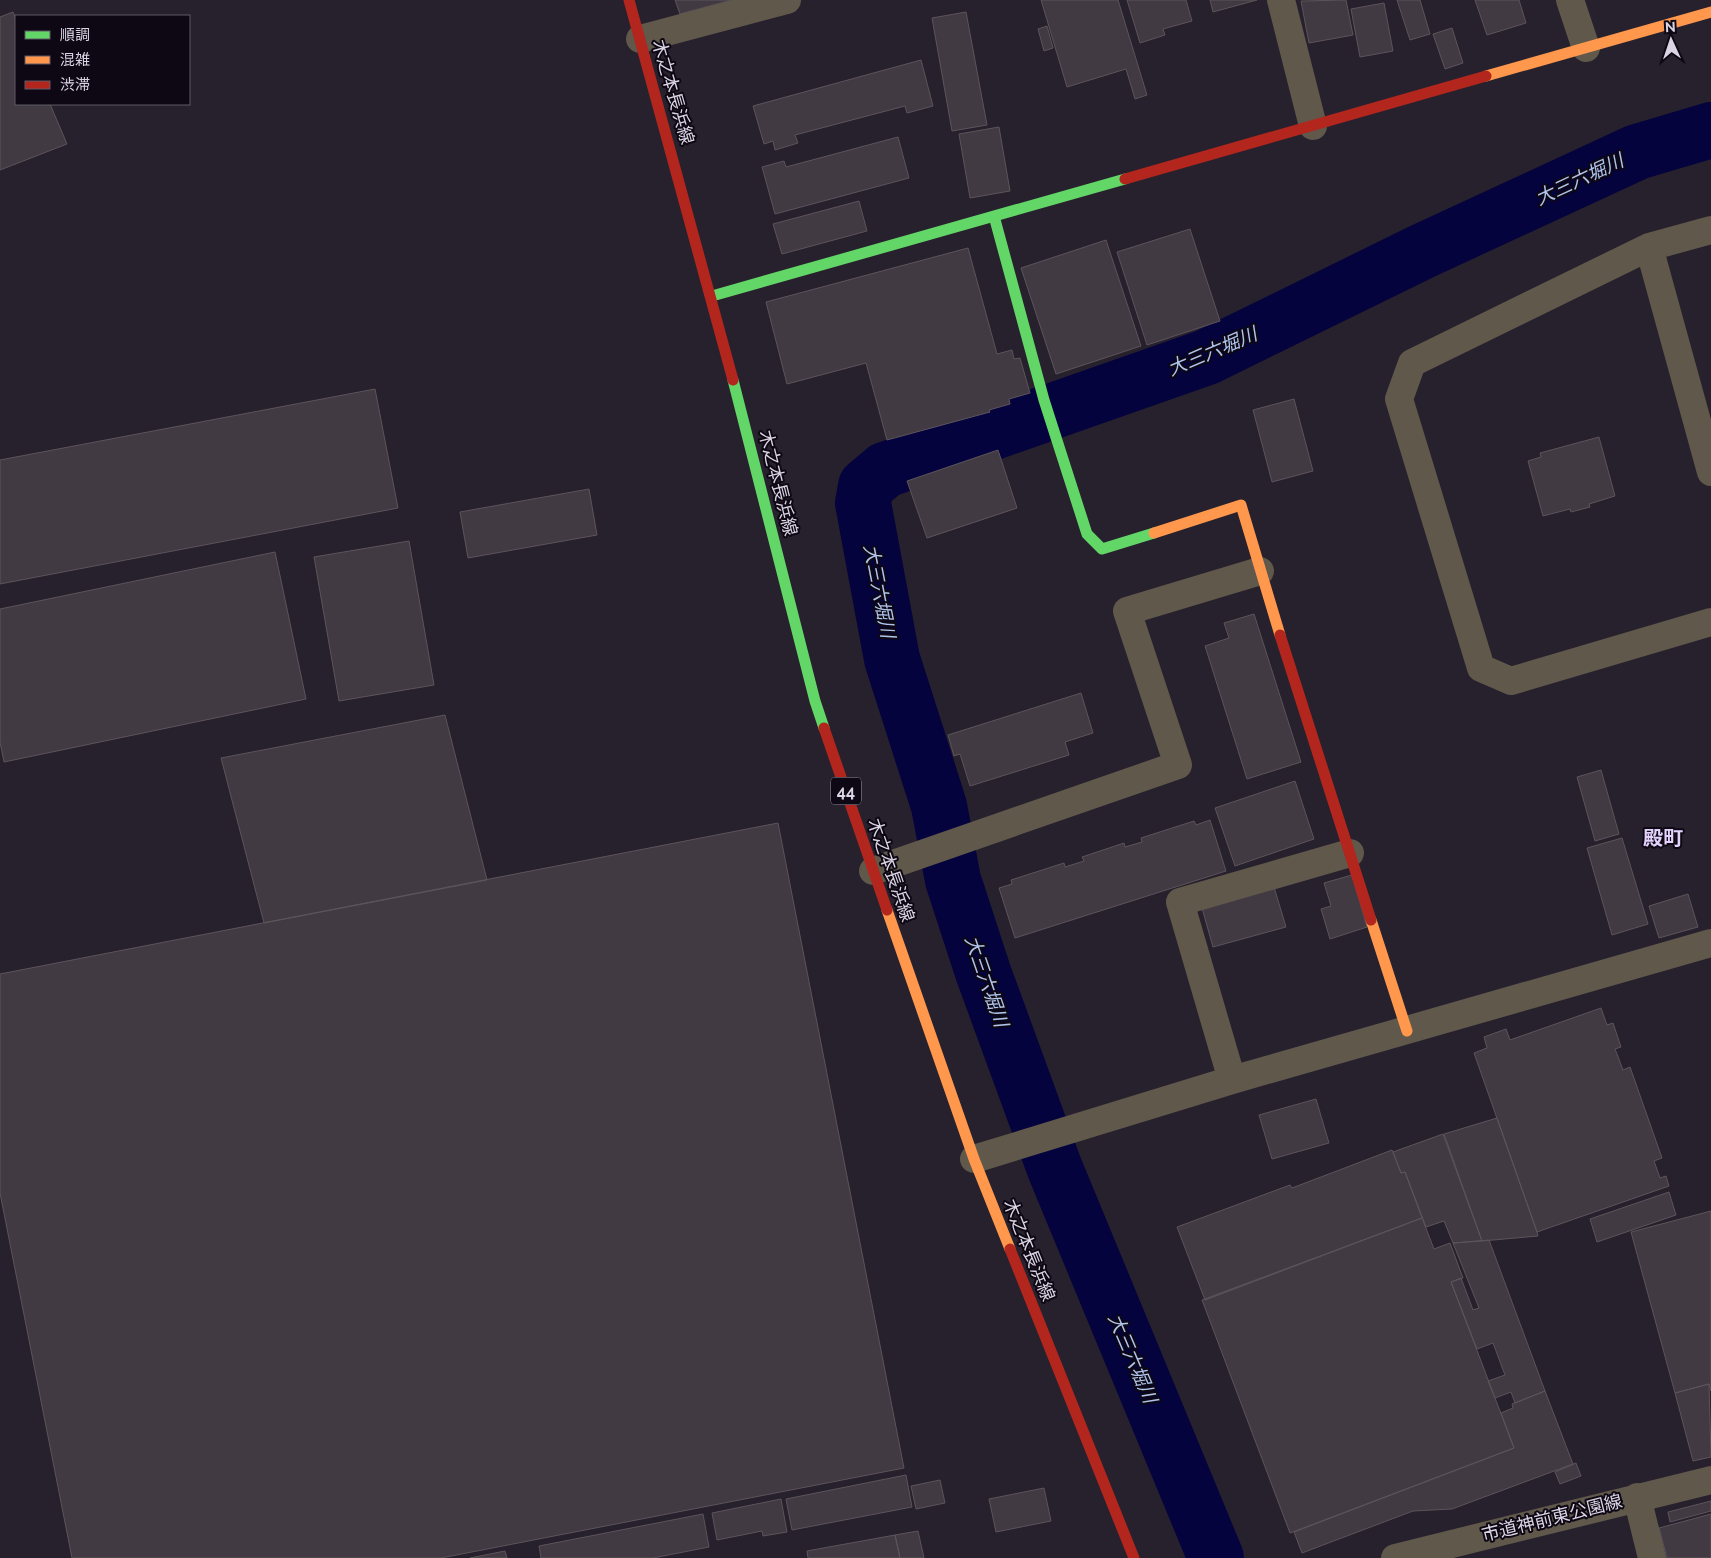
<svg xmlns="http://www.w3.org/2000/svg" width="1711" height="1558" font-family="Raleway,'Noto Sans JP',sans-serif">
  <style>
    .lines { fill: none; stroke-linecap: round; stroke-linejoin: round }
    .river { stroke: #04033d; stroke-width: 56 }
    .building { fill: #423a42; stroke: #5d545b }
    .street { stroke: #5f584b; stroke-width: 28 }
    .fast { stroke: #63d668; stroke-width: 11 }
    .slow { stroke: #ff974d; stroke-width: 11 }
    .jam { stroke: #b3261e; stroke-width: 11 }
    .labels { text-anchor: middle; stroke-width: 4; stroke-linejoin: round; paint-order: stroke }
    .shield { fill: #0d0813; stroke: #9d97a5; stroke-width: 1 }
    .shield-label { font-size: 16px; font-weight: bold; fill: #dbd4e4 }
    .street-label { font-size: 18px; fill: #dbd4e4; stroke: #0d0813 }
    .water-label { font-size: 19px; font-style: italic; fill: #afc4ec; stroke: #0d0813 }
    .quarter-label { font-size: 20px; font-weight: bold; fill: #e2d2fc; stroke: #0d0813 }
  </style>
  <rect width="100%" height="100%" fill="#27212d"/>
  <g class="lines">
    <path class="river" d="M 1216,1558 L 1055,1169 L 983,972 L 953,880 L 939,806 L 892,659 L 863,503 L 866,486 L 885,470 L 1207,357 L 1421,252 L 1637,152 L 1711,130"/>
  </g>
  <path class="building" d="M 675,0 L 732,0 L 680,14 Z
    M 1041,0 L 1118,0 L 1147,95 L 1135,99 L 1126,69 L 1067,87 Z
    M 1127,0 L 1186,0 L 1192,21 L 1163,29 L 1165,35 L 1140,43 Z
    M 1210,0 L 1257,0 L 1213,12 Z
    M 1346,0 L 1353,35 L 1309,43 L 1301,1 Z
    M 1397,0 L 1420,0 L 1430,34 L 1410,40 Z
    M 1475,0 L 1519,0 L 1526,23 L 1487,35 Z
    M 1384,3 L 1393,51 L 1360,57 L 1351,9 Z
    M 13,12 L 16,20 L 16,104 L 50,104 L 67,144 L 0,170 L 0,17 Z
    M 966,12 L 987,125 L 952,131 L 932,18 Z
    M 1047,26 L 1053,48 L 1044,51 L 1038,29 Z
    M 1452,28 L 1463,63 L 1445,69 L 1433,34 Z
    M 921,60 L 933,106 L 907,113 L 905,106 L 795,135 L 798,143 L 775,150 L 773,141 L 764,144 L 753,106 Z
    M 999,127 L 1010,191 L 970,198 L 959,134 Z
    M 898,137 L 909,178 L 775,214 L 762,167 L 784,161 L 786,167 Z
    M 859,201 L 867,231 L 782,254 L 773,224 Z
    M 1190,229 L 1220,321 L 1147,345 L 1117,252 Z
    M 1106,240 L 1141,346 L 1056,374 L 1021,268 Z
    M 968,248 L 997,354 L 1012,350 L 1014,359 L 1020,358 L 1030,393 L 1009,399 L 1010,404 L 989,410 L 990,412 L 887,440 L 866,363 L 787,384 L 766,302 Z
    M 375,389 L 398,508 L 0,584 L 0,460 Z
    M 1294,399 L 1313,471 L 1272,482 L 1253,410 Z
    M 1599,437 L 1615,496 L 1589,504 L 1590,507 L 1571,512 L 1570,509 L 1543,516 L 1528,461 L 1541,457 L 1540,453 Z
    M 998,450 L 1017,508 L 927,538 L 907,481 Z
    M 589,489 L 597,535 L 468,558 L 460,512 Z
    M 409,541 L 434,685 L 339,701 L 314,557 Z
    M 275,552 L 306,699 L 4,762 L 0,742 L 0,609 Z
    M 1254,614 L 1301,762 L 1247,779 L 1205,646 L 1229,638 L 1224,623 Z
    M 1081,693 L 1093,733 L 1065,742 L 1069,755 L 970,786 L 960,754 L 954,756 L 948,735 Z
    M 445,715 L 487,880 L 264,923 L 221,758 Z
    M 1601,770 L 1619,834 L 1595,841 L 1577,777 Z
    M 1295,781 L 1314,839 L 1235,866 L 1215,808 Z
    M 1210,820 L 1226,871 L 1015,938 L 999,888 L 1012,884 L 1011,880 L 1064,863 L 1065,867 L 1084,861 L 1082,857 L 1124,843 L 1125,847 L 1142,842 L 1141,838 L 1194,821 L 1196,825 Z
    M 778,823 L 904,1468 L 441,1558 L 72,1558 L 0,1193 L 0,974 Z
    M 1622,838 L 1648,924 L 1612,935 L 1587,848 Z
    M 1352,875 L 1367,927 L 1330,939 L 1321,909 L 1331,906 L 1324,883 Z
    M 1274,887 L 1286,927 L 1213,947 L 1202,908 Z
    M 1688,894 L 1698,927 L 1659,938 L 1649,906 Z
    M 1601,1008 L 1607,1025 L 1613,1023 L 1621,1047 L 1615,1049 L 1623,1070 L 1630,1067 L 1662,1158 L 1654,1161 L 1660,1178 L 1666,1176 L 1669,1186 L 1537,1232 L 1474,1053 L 1487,1048 L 1484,1037 L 1506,1029 L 1510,1040 Z
    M 1316,1099 L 1329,1143 L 1272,1159 L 1259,1115 Z
    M 1497,1118 L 1537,1232 L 1538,1236 L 1482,1241 L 1444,1134 Z
    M 1443,1134 L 1482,1241 L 1453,1243 L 1444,1221 L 1426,1227 L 1405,1172 L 1401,1173 L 1393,1152 Z
    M 1392,1150 L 1401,1173 L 1405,1172 L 1422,1218 L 1205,1300 L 1177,1227 L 1290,1185 L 1292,1188 Z
    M 1669,1192 L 1676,1215 L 1597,1242 L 1590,1219 Z
    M 1711,1211 L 1711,1391 L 1709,1384 L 1675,1393 L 1631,1232 Z
    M 1422,1218 L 1434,1249 L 1450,1243 L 1463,1278 L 1451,1282 L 1514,1448 L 1290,1533 L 1202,1300 Z
    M 1489,1240 L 1545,1391 L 1515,1403 L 1511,1392 L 1495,1398 L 1488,1381 L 1505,1375 L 1493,1343 L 1477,1349 L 1451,1282 L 1461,1278 L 1473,1310 L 1479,1308 L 1453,1243 Z
    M 1709,1384 L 1711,1457 L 1693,1461 L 1675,1393 Z
    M 1545,1391 L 1573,1464 L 1452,1509 L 1413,1511 L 1302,1553 L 1294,1532 L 1514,1448 L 1501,1413 L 1513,1408 L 1512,1404 Z
    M 1576,1463 L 1581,1476 L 1560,1484 L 1555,1472 Z
    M 906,1475 L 912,1507 L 792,1530 L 786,1499 Z
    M 940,1480 L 945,1503 L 916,1509 L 911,1486 Z
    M 1044,1488 L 1051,1521 L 996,1532 L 989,1499 Z
    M 781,1499 L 787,1532 L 763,1536 L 762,1531 L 717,1540 L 712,1513 Z
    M 1711,1501 L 1711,1511 L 1670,1522 L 1668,1512 Z
    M 703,1514 L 709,1547 L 653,1558 L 541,1558 L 539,1546 Z
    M 1711,1514 L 1711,1558 L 1667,1558 L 1659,1528 Z
    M 918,1531 L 924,1558 L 900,1558 L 895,1535 Z
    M 895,1535 L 900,1558 L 808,1558 L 807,1551 Z
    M 505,1551 L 507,1558 L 470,1558 Z"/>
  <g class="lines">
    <path class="street" d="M 1281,0 L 1313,126
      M 1570,0 L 1586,48
      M 640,39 L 787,0
      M 1711,230 L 1649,247 L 1412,363 L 1399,399 L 1481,668 L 1511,681 L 1711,622
      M 1649,247 L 1711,472
      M 873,871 L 1178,765 L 1127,611 L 1260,571
      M 1232,1080 L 1180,902 L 1350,853
      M 974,1159 L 1232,1080 L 1711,943
      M 1637,1497 L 1652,1558
      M 1395,1558 L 1711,1480"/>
    <path class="fast" d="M 994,216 L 1044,400 L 1087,534 L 1102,549 L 1154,533
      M 712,296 L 1125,179
      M 733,380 L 815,701 L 824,728"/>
    <path class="slow" d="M 1486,76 L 1711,12
      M 1154,533 L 1241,505 L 1280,635
      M 887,910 L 974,1159 L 1010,1249
      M 1371,920 L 1407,1031"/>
    <path class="jam" d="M 629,0 L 733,380
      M 1125,179 L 1486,76
      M 1280,635 L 1371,920
      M 824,728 L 887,910
      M 1010,1249 L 1134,1558"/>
  </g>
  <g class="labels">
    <rect class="shield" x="831" y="777.5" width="30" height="27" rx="4"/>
    <g class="shield-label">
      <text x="846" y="797">44</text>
    </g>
    <g class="street-label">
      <text transform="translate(673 92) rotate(74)" y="6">木之本長浜線</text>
      <text transform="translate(778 483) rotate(76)" y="6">木之本長浜線</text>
      <text transform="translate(891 870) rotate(71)" y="6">木之本長浜線</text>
      <text transform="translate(1029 1250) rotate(68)" y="6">木之本長浜線</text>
      <text transform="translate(1552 1518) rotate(-14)" y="6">市道神前東公園線</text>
    </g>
    <g class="water-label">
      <text transform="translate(1579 179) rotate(-25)" y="7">大三六堀川</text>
      <text transform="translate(1212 351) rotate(-23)" y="7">大三六堀川</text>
      <text transform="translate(880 591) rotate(79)" y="7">大三六堀川</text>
      <text transform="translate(987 981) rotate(71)" y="7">大三六堀川</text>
      <text transform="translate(1133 1358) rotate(67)" y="7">大三六堀川</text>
    </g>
    <g class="quarter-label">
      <text x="1663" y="845">殿町</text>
    </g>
  </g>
  <rect x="15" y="15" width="175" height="90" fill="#0d0813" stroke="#5f5a67"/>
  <rect x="25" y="31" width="25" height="8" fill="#63d668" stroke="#5f5a67"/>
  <text x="60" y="40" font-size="15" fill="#dbd4e4">順調</text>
  <rect x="25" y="56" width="25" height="8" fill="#ff974d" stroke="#5f5a67"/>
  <text x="60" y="65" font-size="15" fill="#dbd4e4">混雑</text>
  <rect x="25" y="81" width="25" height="8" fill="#b3261e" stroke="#5f5a67"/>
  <text x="60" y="90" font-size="15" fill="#dbd4e4">渋滞</text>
  <g transform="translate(1671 40) rotate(357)" stroke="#0d0813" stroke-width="4" paint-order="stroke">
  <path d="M0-4L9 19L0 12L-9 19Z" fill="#dbd4e4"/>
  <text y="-8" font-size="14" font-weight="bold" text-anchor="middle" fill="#dbd4e4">N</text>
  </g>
</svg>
